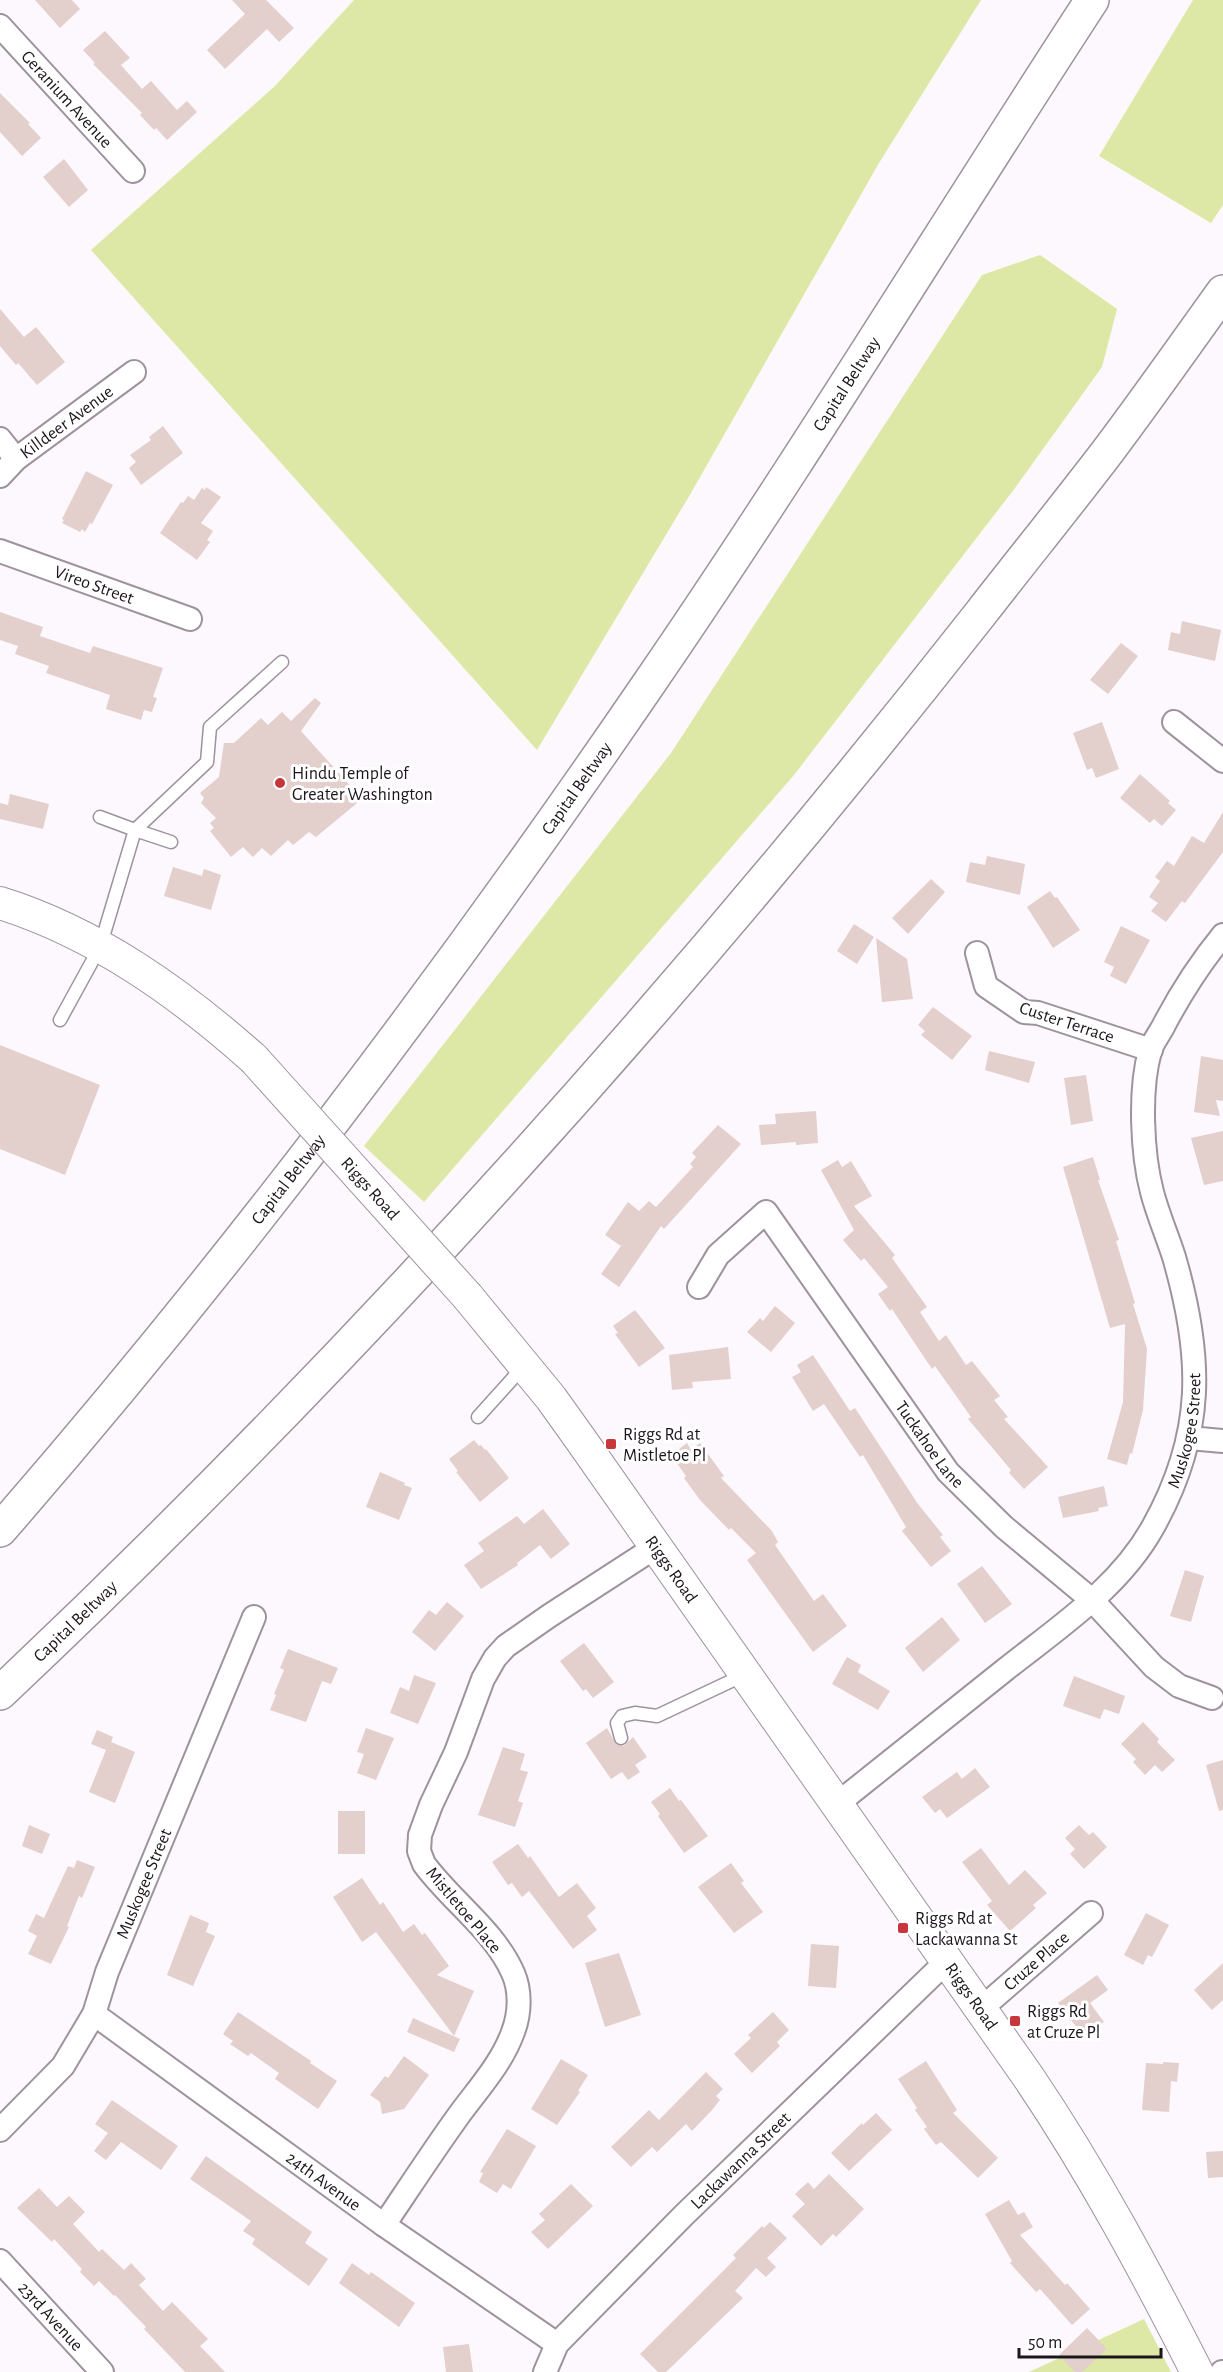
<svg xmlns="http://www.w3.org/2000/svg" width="1223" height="2372" font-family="'Alegreya Sans',sans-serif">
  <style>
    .green { fill: #dde8a6 }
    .building { fill: #e3cfcc }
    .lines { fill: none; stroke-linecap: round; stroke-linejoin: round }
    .service-casing { stroke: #9e929f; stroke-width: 15 }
    .minor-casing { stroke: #9e929f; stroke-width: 26 }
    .secondary-casing { stroke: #9e929f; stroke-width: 34 }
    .motorway-casing { stroke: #9e929f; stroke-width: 36 }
    .service { stroke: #fff; stroke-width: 12 }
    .minor { stroke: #fff; stroke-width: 22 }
    .secondary { stroke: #fff; stroke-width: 32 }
    .motorway { stroke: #fff; stroke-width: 33 }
    .secondary-bridge-casing { stroke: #9e929f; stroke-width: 34; stroke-linecap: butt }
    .secondary-bridge { stroke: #fff; stroke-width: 32 }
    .poi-dot { fill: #c6363a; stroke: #fff; stroke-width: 2 }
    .labels { text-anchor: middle; stroke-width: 6; stroke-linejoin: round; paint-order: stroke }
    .street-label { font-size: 18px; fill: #1b161b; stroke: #fff }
    .poi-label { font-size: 18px; fill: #1b161b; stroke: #fff; text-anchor: start }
  </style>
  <rect width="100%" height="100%" fill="#fdf8fd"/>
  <path class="green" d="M 354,0 L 981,0 L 879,163 L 691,493 L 537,750 L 91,250 L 274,87 Z
    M 1193,0 L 1223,0 L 1223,205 L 1211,223 L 1099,156 Z
    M 1040,255 L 1117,309 L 1102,367 L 1015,488 L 794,775 L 424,1202 L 364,1146 L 671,753 L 982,275 Z
    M 1144,2319 L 1171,2372 L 1029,2372 Z"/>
  <path class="building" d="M 35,0 L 72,0 L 80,9 L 60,28 Z
    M 232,0 L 266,0 L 294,28 L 279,42 L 267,29 L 225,69 L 207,50 L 245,14 Z
    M 105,31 L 130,58 L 121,65 L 142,89 L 151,81 L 177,110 L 187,101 L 197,112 L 167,140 L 156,128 L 154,130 L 140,115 L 142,113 L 93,64 L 95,63 L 83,50 Z
    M 0,93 L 30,123 L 28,124 L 41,138 L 22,156 L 0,132 Z
    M 64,159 L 88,190 L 69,207 L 43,177 Z
    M 0,309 L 24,337 L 36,327 L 65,362 L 37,385 L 18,363 L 16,365 L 0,346 Z
    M 163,426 L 183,453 L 141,485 L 129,468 L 136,462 L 130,455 L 151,440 L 149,437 Z
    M 86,471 L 113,485 L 92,524 L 90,523 L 85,532 L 82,529 L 80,532 L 62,523 L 64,520 L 62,519 Z
    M 206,487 L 221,497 L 201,523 L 213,531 L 207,540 L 210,542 L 197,560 L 160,533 L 181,502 L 183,503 L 188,496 L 194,500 L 202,488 L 205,490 Z
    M 0,612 L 43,627 L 40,636 L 90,653 L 93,646 L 163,668 L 153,697 L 157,698 L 152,712 L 144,710 L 141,720 L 106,709 L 110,695 L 46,673 L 49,666 L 15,654 L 18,646 L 0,640 Z
    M 1182,621 L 1221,630 L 1215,661 L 1168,650 L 1171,632 L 1180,634 Z
    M 1121,643 L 1138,656 L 1108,694 L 1090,680 Z
    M 315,698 L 321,703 L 301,731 L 362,799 L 316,837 L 309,832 L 293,845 L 288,840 L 271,856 L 262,848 L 253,857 L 243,847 L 231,857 L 210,831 L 214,828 L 210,823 L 216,818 L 201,803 L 204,798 L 200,793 L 219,777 L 224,743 L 234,743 L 261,718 L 268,725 L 282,712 L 291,721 Z
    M 1102,722 L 1119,769 L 1096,778 L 1092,768 L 1087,770 L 1073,733 Z
    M 1140,774 L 1170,801 L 1168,803 L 1176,810 L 1162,826 L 1154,819 L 1150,823 L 1120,798 Z
    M 10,794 L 49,804 L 43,829 L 0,819 L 0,803 L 8,805 Z
    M 1223,812 L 1223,852 L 1185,903 L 1182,901 L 1166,922 L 1151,911 L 1158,903 L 1149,897 L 1160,881 L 1155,877 L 1167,861 L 1174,866 L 1192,836 L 1204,843 Z
    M 987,856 L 1025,864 L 1020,895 L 966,882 L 970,862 L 985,865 Z
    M 173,867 L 202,876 L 204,869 L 221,875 L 211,910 L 164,896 Z
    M 931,879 L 945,892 L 908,934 L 892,918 Z
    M 1050,891 L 1055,898 L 1057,897 L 1080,930 L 1053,948 L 1027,907 Z
    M 854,924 L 874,937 L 857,964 L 837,951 Z
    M 1121,926 L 1150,940 L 1126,984 L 1110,976 L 1114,967 L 1104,962 Z
    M 876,938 L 907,959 L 913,999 L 882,1002 Z
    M 933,1007 L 972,1036 L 952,1060 L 921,1035 L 925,1031 L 918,1025 Z
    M 0,1045 L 100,1085 L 65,1175 L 0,1149 Z
    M 989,1051 L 1035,1062 L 1029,1083 L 985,1070 Z
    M 1201,1056 L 1223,1060 L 1223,1101 L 1216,1100 L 1220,1116 L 1194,1112 Z
    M 1086,1075 L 1093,1121 L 1071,1125 L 1064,1078 Z
    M 816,1111 L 818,1143 L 796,1145 L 796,1142 L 761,1145 L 759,1125 L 776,1124 L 775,1114 Z
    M 718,1125 L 741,1144 L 664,1229 L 661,1226 L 619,1287 L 601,1274 L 621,1246 L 605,1235 L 628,1202 L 639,1211 L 649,1201 L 656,1207 L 693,1167 L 690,1164 L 696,1157 L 692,1153 Z
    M 1223,1131 L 1223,1181 L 1204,1185 L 1191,1138 Z
    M 1093,1157 L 1100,1180 L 1098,1180 L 1119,1240 L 1116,1241 L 1135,1303 L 1133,1304 L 1147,1349 L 1143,1410 L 1132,1454 L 1130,1453 L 1127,1465 L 1107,1459 L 1123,1402 L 1125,1324 L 1110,1328 L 1063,1167 Z
    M 838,1160 L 842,1167 L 851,1161 L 872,1196 L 854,1206 L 895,1255 L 892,1258 L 927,1307 L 920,1312 L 939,1341 L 946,1335 L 966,1365 L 972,1361 L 1000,1396 L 994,1400 L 1008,1417 L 1004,1419 L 1048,1467 L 1024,1489 L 1009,1473 L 1011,1470 L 968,1419 L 971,1417 L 935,1366 L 932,1369 L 892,1309 L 890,1311 L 878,1294 L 888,1287 L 864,1258 L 861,1261 L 843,1240 L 854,1230 L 821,1170 Z
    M 775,1306 L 795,1323 L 771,1352 L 747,1332 L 760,1318 L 763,1321 Z
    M 635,1310 L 665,1348 L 639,1367 L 615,1334 L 618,1333 L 613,1326 Z
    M 728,1347 L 731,1379 L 692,1382 L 693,1388 L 672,1390 L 669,1355 Z
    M 813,1355 L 850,1411 L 855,1408 L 918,1504 L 943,1535 L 940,1537 L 951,1551 L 931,1567 L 902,1531 L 906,1527 L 863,1455 L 860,1457 L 824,1404 L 813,1411 L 792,1377 L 801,1372 L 797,1365 Z
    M 474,1440 L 479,1446 L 481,1445 L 485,1450 L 486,1449 L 509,1478 L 480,1502 L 456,1472 L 458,1471 L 449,1459 Z
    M 687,1443 L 691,1450 L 700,1443 L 724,1476 L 721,1478 L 772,1531 L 778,1542 L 775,1545 L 814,1601 L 823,1594 L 847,1626 L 813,1652 L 747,1560 L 756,1553 L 731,1528 L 729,1530 L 700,1500 L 684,1478 L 686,1476 L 671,1455 Z
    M 380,1472 L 405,1483 L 404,1485 L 412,1488 L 399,1520 L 366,1507 Z
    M 1104,1486 L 1108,1506 L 1098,1508 L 1099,1511 L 1063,1518 L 1058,1497 Z
    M 543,1509 L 570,1544 L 551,1559 L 540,1545 L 517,1563 L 518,1565 L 481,1589 L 464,1565 L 484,1551 L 478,1543 L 517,1516 L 524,1524 Z
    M 982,1566 L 1012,1604 L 985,1623 L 957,1584 Z
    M 1185,1570 L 1204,1576 L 1191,1622 L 1170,1616 Z
    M 447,1602 L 464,1616 L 435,1651 L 412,1632 L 429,1610 L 436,1615 Z
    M 942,1617 L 960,1640 L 923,1672 L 905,1648 Z
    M 584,1643 L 614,1682 L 593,1698 L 586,1689 L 583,1691 L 560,1661 Z
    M 288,1649 L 338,1668 L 331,1684 L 322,1681 L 306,1722 L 270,1710 L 276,1695 L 274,1694 L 284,1670 L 280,1668 Z
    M 847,1657 L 861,1665 L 858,1672 L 890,1691 L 878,1710 L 832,1684 Z
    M 414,1675 L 436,1683 L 418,1724 L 390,1713 L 400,1687 L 409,1691 Z
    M 1074,1676 L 1125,1696 L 1119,1714 L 1104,1709 L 1100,1719 L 1063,1706 Z
    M 1143,1722 L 1159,1739 L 1157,1742 L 1175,1760 L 1162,1772 L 1155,1765 L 1145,1775 L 1133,1762 L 1136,1759 L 1121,1744 Z
    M 366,1728 L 394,1738 L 376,1780 L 357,1773 L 364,1754 L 357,1752 Z
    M 607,1728 L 616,1744 L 624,1746 L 633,1737 L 647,1757 L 635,1765 L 640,1772 L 628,1780 L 622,1772 L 611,1779 L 586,1743 Z
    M 97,1730 L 113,1737 L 111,1742 L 135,1752 L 115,1803 L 89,1792 L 106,1750 L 91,1744 Z
    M 503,1747 L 525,1754 L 520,1770 L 528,1772 L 518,1801 L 523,1803 L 515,1827 L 478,1815 Z
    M 1223,1760 L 1223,1810 L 1219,1811 L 1206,1765 Z
    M 975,1768 L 990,1787 L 947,1818 L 940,1809 L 935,1813 L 922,1797 L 957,1772 L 962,1779 Z
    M 670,1788 L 679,1801 L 681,1800 L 708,1836 L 684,1853 L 658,1816 L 660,1814 L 651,1802 Z
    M 338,1811 L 365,1811 L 365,1854 L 338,1854 Z
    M 29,1825 L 50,1834 L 42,1854 L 22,1846 Z
    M 1079,1825 L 1089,1835 L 1093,1832 L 1107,1847 L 1084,1869 L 1070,1854 L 1075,1849 L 1065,1838 Z
    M 518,1844 L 528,1858 L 530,1856 L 559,1897 L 577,1883 L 596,1908 L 587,1916 L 597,1930 L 573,1949 L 529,1891 L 522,1897 L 512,1883 L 508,1885 L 492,1862 Z
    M 981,1848 L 1009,1885 L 1025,1870 L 1047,1893 L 1033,1905 L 1036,1908 L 1010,1931 L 987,1905 L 992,1901 L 962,1862 Z
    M 77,1860 L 95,1867 L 82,1898 L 79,1896 L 67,1926 L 69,1927 L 51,1964 L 28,1954 L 37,1936 L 28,1931 L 36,1914 L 44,1918 L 68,1866 L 74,1868 Z
    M 731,1863 L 744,1881 L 741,1883 L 763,1912 L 734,1933 L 698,1887 Z
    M 362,1878 L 380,1905 L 383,1902 L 403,1932 L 414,1924 L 422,1935 L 425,1933 L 449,1966 L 437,1975 L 474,1991 L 454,2036 L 376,1932 L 362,1942 L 333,1897 Z
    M 1146,1913 L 1169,1925 L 1152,1957 L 1148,1955 L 1143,1965 L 1124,1955 Z
    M 190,1915 L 209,1923 L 206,1932 L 215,1936 L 193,1986 L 167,1975 Z
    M 811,1944 L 839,1946 L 836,1988 L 808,1986 Z
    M 619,1953 L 641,2015 L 605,2027 L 585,1963 Z
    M 1223,1963 L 1223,2000 L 1212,2010 L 1194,1990 Z
    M 1097,1975 L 1108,1990 L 1090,2003 L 1104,2022 L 1084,2037 L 1058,2003 Z
    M 238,2012 L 311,2061 L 310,2063 L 337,2081 L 318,2109 L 275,2079 L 279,2073 L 251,2053 L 248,2056 L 230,2044 L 233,2041 L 223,2034 Z
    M 773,2012 L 789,2030 L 777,2042 L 780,2046 L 752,2073 L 734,2054 L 751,2038 L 748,2035 Z
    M 413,2018 L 460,2039 L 454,2052 L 407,2032 Z
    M 404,2056 L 429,2075 L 404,2109 L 382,2114 L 380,2102 L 370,2095 L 385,2076 L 388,2078 Z
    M 561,2059 L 588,2075 L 578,2091 L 580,2092 L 557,2125 L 531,2109 Z
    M 926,2061 L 957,2110 L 953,2113 L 998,2158 L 978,2178 L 941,2142 L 936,2145 L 924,2129 L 927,2127 L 915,2110 L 917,2108 L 898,2079 Z
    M 1163,2062 L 1179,2063 L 1177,2082 L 1171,2081 L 1169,2112 L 1142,2110 L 1146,2063 L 1163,2064 Z
    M 706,2072 L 723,2089 L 716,2096 L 720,2100 L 712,2110 L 692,2131 L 686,2124 L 657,2152 L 652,2147 L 631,2167 L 611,2147 L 649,2110 L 659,2120 Z
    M 112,2100 L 178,2146 L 161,2170 L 121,2142 L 106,2160 L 94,2151 L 108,2133 L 95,2124 Z
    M 876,2113 L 892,2130 L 849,2171 L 831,2153 L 862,2123 L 863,2125 Z
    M 507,2129 L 536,2146 L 511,2189 L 503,2184 L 497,2193 L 479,2182 L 483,2173 L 480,2172 Z
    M 1223,2151 L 1223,2177 L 1208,2178 L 1206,2152 Z
    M 206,2156 L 312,2232 L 305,2243 L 328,2259 L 309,2286 L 252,2244 L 255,2239 L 243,2231 L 251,2221 L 190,2179 Z
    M 829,2174 L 864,2209 L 836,2237 L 833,2234 L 821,2246 L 792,2216 L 805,2204 L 795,2194 L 808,2182 L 814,2189 Z
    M 571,2184 L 593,2206 L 548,2249 L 531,2232 L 545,2220 L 539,2214 Z
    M 39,2188 L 57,2207 L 69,2196 L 85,2212 L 73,2224 L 99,2252 L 102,2249 L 124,2270 L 131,2263 L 146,2279 L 139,2285 L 163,2311 L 172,2302 L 208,2339 L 200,2346 L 225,2372 L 185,2372 L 144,2329 L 146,2327 L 115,2295 L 114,2296 L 99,2281 L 94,2286 L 80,2272 L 82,2269 L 54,2239 L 52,2242 L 17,2208 Z
    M 1009,2200 L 1018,2215 L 1024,2212 L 1033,2227 L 1020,2235 L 1065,2285 L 1067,2283 L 1090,2309 L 1072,2325 L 1040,2289 L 1036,2292 L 1010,2263 L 1012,2261 L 985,2214 Z
    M 770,2222 L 787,2238 L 767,2258 L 776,2267 L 766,2277 L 756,2268 L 735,2291 L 743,2298 L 666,2372 L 658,2372 L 640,2354 L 736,2258 L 733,2255 L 762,2226 L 764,2228 Z
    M 352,2263 L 369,2275 L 371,2272 L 415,2303 L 399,2327 L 339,2283 Z
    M 1087,2328 L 1107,2349 L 1082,2372 L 1075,2372 L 1059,2355 Z
    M 469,2344 L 473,2372 L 446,2372 L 443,2347 Z"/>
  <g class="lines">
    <g class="service-casing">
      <path id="service" d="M 171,842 L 135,830 L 207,762 L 210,727 L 282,662
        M 60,1020 L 100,947 L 135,830 L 100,817
        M 478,1417 L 524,1366
        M 621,1738 L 617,1723 L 622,1716 L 635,1713 L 657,1716 L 746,1674"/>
    </g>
    <g class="minor-casing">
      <g id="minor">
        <path id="s1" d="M 0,26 L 133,171"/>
        <path d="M 0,439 L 16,459"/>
        <path id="s2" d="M 0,476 L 16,459 L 134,372"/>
        <path id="s3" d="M 0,551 L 190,619"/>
        <path d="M 1174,722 L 1223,761"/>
        <path d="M 977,953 L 986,986 L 1024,1012 L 1038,1013 L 1151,1050"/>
        <path id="s4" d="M 699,1287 L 718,1255 L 766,1212 L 948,1472 L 1004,1527 L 1093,1601 L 1154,1667 L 1179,1686 L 1212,1698"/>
        <path d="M 1189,1438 L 1223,1441"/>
        <path id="s5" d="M 837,1804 C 894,1759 950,1714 1006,1669 C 1059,1627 1120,1587 1153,1527 C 1205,1434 1203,1357 1174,1257 C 1167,1235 1158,1215 1152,1192 C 1142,1154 1139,1090 1150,1051 C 1153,1041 1161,1032 1165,1023 C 1182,991 1200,963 1223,935"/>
        <path id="s6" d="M 982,2008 L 1091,1913"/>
        <path id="s7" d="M 94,2014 L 384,2225 L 557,2344"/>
        <path id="s8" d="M 0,2130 L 63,2066 L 94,2014 L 107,1972 L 254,1617"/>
        <path d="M 384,2225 C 409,2188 433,2151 459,2115 C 478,2089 502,2063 513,2032 C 520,2014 521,1991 513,1973 C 494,1930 451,1901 424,1864 L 419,1851 L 420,1835 L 431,1805 L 456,1752 L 483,1679 L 495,1658 L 506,1646 L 549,1616 L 657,1546"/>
        <path id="s9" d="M 0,2261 L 102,2372"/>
        <path id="s10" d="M 545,2372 L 557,2344 L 684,2215 L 948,1960"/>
        <path d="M 1222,2372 L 1223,2372"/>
      </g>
    </g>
    <g class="secondary-casing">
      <g id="secondary">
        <path d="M 0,903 C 96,933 180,993 254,1059"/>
        <path id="s11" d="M 468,1297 L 551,1398 L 581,1440 L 1029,2078 C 1093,2173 1145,2270 1197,2372"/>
      </g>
    </g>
    <g class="motorway-casing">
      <g id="motorway">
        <path id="s12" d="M 0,1530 C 234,1261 449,976 650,682 C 803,459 944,227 1092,0"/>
        <path id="s13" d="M 0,1693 C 354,1359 680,996 981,613 C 1023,559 1066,506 1108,451 C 1147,399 1185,345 1223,292"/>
      </g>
    </g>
    <use href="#service" class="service"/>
    <use href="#minor" class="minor"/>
    <use href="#secondary" class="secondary"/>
    <use href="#motorway" class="motorway"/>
    <g class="secondary-bridge-casing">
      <g id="secondary-bridge">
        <path id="s14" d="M 254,1059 L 468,1297"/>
      </g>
    </g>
    <use href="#secondary-bridge" class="secondary-bridge"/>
  </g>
  <g class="poi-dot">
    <circle cx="280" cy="783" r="6"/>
    <rect x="605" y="1438" width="12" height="12" rx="3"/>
    <rect x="897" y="1922" width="12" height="12" rx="3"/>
    <rect x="1009" y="2015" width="12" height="12" rx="3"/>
  </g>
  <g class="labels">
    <g class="street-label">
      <text dy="6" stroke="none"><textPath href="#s1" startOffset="99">Geranium Avenue</textPath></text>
      <text dy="6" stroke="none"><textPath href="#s12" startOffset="1426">Capital Beltway</textPath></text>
      <text dy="6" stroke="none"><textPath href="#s2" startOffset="86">Killdeer Avenue</textPath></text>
      <text dy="6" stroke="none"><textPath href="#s3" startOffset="100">Vireo Street</textPath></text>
      <text dy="6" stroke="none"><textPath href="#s12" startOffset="940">Capital Beltway</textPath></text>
      <text transform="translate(1067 1022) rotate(18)" y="6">Custer Terrace</text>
      <text dy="6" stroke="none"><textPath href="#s12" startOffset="454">Capital Beltway</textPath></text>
      <text dy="6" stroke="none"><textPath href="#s14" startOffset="174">Riggs Road</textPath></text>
      <text dy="6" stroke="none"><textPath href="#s5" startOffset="525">Muskogee Street</textPath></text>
      <text dy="6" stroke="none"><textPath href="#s4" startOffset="386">Tuckahoe Lane</textPath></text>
      <text dy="6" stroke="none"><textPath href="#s11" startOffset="340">Riggs Road</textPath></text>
      <text dy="6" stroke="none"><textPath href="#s13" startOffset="104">Capital Beltway</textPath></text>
      <text dy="6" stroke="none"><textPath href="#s8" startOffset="290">Muskogee Street</textPath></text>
      <text transform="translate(464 1910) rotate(50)" y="6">Mistletoe Place</text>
      <text dy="6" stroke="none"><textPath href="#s6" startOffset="72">Cruze Place</textPath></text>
      <text dy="6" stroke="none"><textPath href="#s11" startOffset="862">Riggs Road</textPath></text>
      <text dy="6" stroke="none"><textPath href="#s10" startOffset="290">Lackawanna Street</textPath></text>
      <text dy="6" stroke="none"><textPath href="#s7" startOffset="284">24th Avenue</textPath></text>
      <text dy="6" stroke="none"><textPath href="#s9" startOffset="75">23rd Avenue</textPath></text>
    </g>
    <g class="poi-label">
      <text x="292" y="779">Hindu Temple of<tspan x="292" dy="21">Greater Washington</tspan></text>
      <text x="623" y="1440">Riggs Rd at<tspan x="623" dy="21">Mistletoe Pl</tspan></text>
      <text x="915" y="1924">Riggs Rd at<tspan x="915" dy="21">Lackawanna St</tspan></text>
      <text x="1027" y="2017">Riggs Rd<tspan x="1027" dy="21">at Cruze Pl</tspan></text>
    </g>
  </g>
  <path d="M1019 2348v9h142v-9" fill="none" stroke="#1b161b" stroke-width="3"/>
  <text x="1028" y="2348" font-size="18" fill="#1b161b" stroke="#ffffff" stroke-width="4.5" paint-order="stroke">50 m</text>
</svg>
